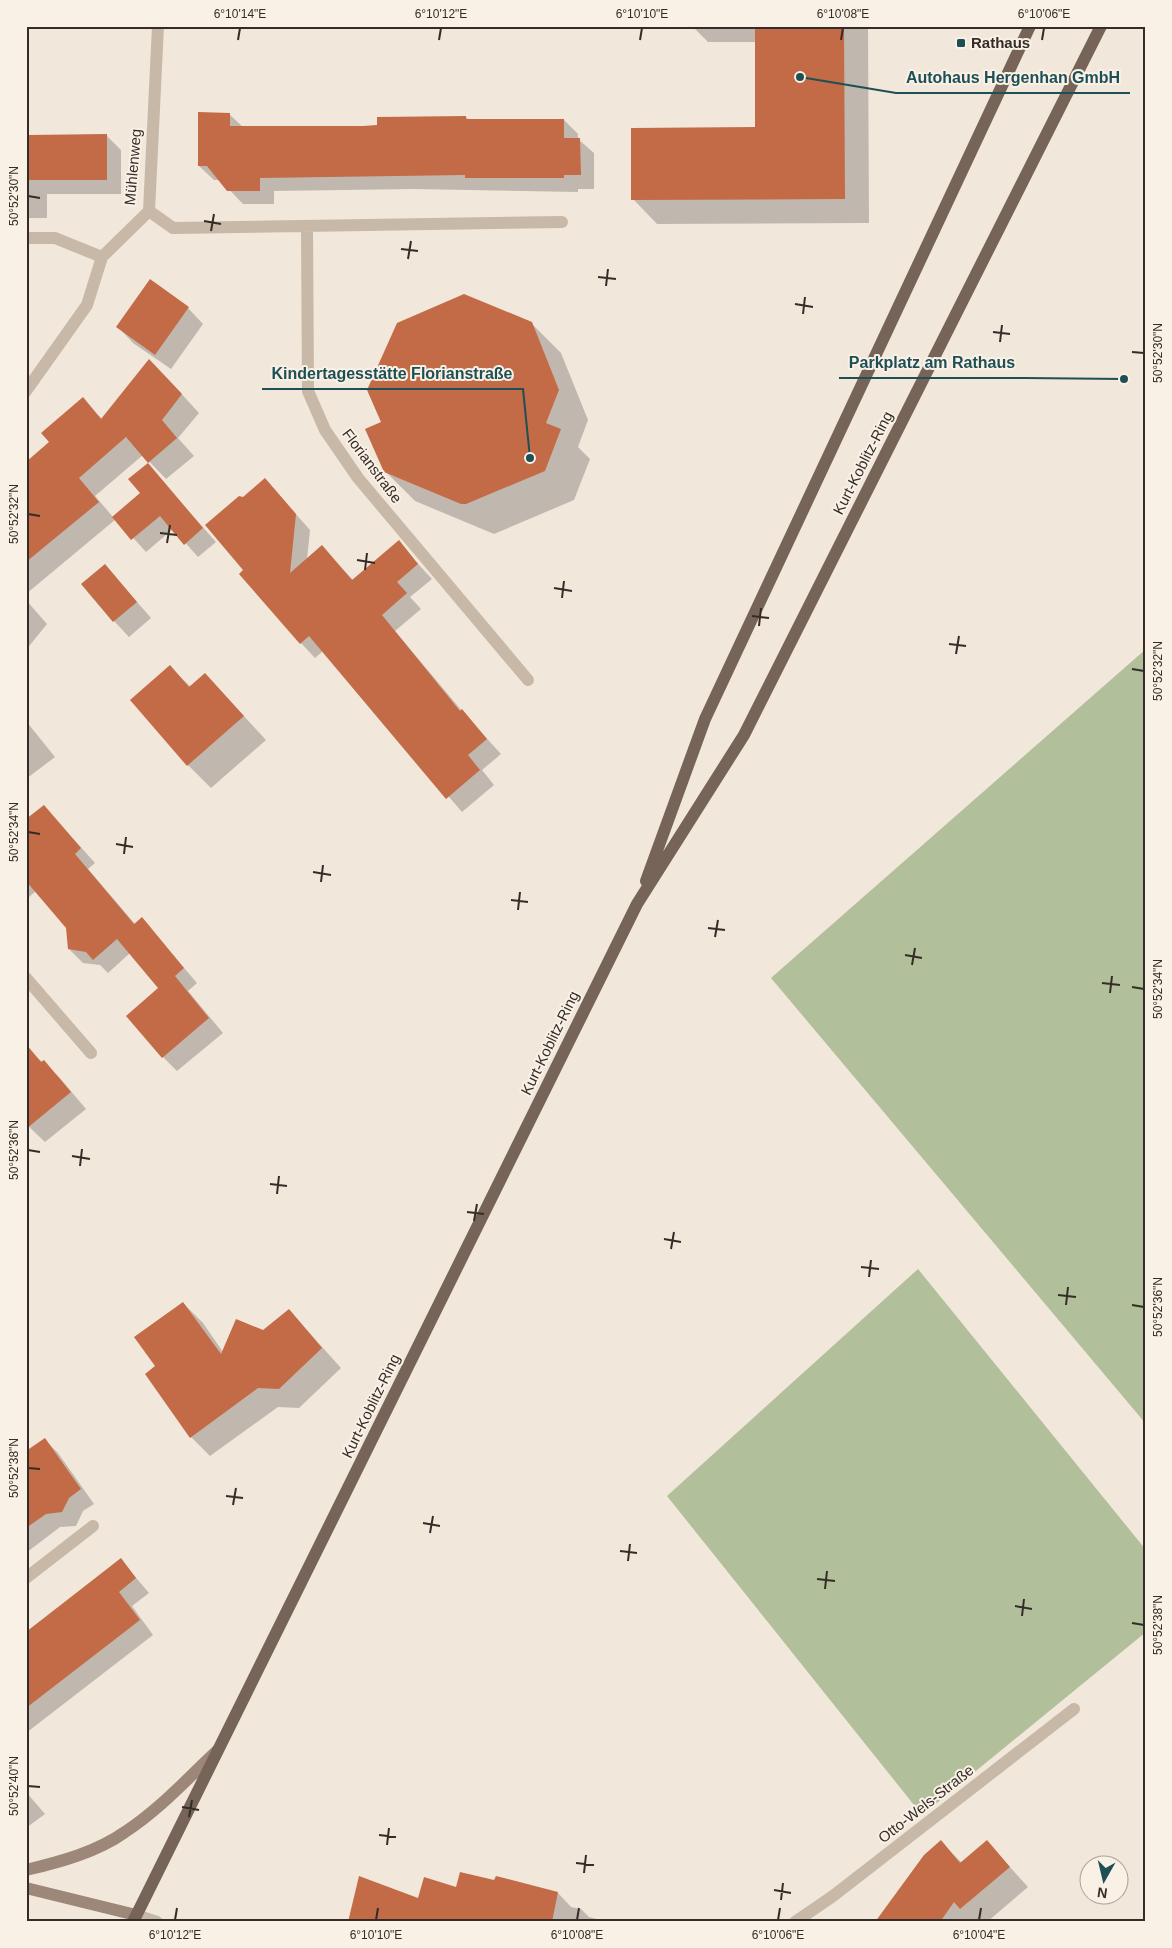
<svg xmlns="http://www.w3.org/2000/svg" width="1172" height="1948" font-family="Helvetica,sans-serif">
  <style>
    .green { fill: #b1bf9b }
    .shadow { fill: #0003 }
    .building { fill: #c36b46 }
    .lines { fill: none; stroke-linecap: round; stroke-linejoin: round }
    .street { stroke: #c8b8a7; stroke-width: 12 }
    .secondary { stroke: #9c8778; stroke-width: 12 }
    .primary { stroke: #776459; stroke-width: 12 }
    .ticks { fill: none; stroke: #352c27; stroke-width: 2 }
    .poi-dot { fill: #1e4f55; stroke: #f9f1e6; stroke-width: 2 }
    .labels { text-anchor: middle; stroke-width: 4; stroke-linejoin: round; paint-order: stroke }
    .poi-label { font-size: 15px; font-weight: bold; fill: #352c27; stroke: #f9f1e6; text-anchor: start }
    .street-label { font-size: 15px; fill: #352c27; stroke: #f9f1e6 }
    .leader { fill: none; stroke: #1e4f55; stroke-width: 2 }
    .callout-dot { fill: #1e4f55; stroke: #f9f1e6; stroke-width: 2 }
    .callout-label { font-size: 16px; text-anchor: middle; font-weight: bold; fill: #1e4f55; stroke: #f9f1e6; stroke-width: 4; stroke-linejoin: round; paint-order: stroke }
    .neatline { fill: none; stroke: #352c27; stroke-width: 2 }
    .ticks-label { font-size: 12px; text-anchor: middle; fill: #352c27 }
  </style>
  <rect width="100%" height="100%" fill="#f1e7da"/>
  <path class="green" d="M 1146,649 L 1146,1424 L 771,978 Z
    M 918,1269 L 1146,1550 L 1146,1632 L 922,1815 L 667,1496 Z"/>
  <path class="shadow" d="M 692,26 L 868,26 L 869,223 L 657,224 L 633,199 L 756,128 L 756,42 L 708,42 Z
    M 229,114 L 243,127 L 363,127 L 466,117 L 469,120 L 564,120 L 578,134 L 578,139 L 594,153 L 594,189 L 578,189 L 578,192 L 414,189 L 274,191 L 274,204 L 243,204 L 220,180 L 214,180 L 199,166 Z
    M 106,135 L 121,150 L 121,194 L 47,194 L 47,218 L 26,218 L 26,153 Z
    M 188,308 L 203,324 L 171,369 L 133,343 L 118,327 Z
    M 531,323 L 561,353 L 588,420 L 578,447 L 590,459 L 574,500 L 494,534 L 415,501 L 385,471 L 383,423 Z
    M 167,378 L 199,413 L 178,438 L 194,456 L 166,479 L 143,455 L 95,496 L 113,517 L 142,493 L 147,464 L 216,542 L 198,557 L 173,529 L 146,552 L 116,519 L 26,594 L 26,479 L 83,399 L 102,419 Z
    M 265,479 L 310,530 L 307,560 L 322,547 L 353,580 L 398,542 L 432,579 L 410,597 L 421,609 L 395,631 L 462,711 L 501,754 L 482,770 L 494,785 L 462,812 L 323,651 L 315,658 L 301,643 L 245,570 L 243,498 Z
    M 105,565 L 151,618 L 129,637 L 114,621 Z
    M 26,600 L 47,624 L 26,650 Z
    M 170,667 L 191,687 L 205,674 L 266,740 L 211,788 L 188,765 Z
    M 26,721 L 55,757 L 26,779 Z
    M 44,806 L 95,863 L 88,869 L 135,924 L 142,919 L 197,983 L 188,991 L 223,1033 L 177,1071 L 163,1057 L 160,988 L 130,953 L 108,973 L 100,965 L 83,963 L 69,949 L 67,928 L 36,891 L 29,897 L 26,894 L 26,821 Z
    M 31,1052 L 59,1077 L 86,1109 L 45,1142 L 26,1124 Z
    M 183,1303 L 203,1323 L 223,1352 L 263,1332 L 289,1310 L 341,1368 L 299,1408 L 278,1407 L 210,1456 L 191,1437 L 157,1366 Z
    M 45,1440 L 58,1453 L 94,1504 L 83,1511 L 76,1526 L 60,1527 L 26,1553 L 26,1452 Z
    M 121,1560 L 149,1593 L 132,1606 L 153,1635 L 26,1733 L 26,1632 Z
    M 26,1792 L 45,1814 L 26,1828 Z
    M 941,1842 L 962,1863 L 987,1842 L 1028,1887 L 987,1922 L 880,1922 Z
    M 495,1882 L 558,1893 L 571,1907 L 581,1909 L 589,1917 L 608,1922 L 349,1922 L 457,1889 Z"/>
  <path class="building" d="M 755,26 L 844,26 L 845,199 L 631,200 L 631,128 L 755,127 Z
    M 198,112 L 230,113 L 230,126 L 363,126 L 377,125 L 377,117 L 466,116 L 466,119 L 564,119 L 564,138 L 580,138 L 581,175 L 564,175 L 564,178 L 465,178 L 465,175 L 260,178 L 260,191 L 227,191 L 207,166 L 198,166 Z
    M 107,134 L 107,180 L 26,180 L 29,135 Z
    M 150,279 L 189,307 L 155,355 L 116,327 Z
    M 464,294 L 532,322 L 559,390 L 546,423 L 561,429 L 545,471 L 466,504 L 461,504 L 384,472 L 365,429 L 381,422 L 367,390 L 397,323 Z
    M 149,359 L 182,394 L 162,420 L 177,438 L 148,463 L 126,437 L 79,478 L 99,502 L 26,562 L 26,462 L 49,442 L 41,433 L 83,397 L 101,419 Z
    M 148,463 L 203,528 L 184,545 L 160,516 L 131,540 L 112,517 L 140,493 L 128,479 Z
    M 265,478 L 296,514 L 290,573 L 322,545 L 352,580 L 399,540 L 418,564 L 397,582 L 407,593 L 382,615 L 460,711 L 462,709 L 487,739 L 468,755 L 480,770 L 446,799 L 309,636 L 300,644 L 239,574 L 243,570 L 205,525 L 239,496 L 243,497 Z
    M 105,564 L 137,602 L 113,622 L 81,584 Z
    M 170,665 L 189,687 L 205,673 L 244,716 L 187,766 L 130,700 Z
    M 44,805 L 81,848 L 75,854 L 134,924 L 133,925 L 142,917 L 184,968 L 175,976 L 209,1018 L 162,1058 L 126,1016 L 158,988 L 117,939 L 93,960 L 86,952 L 68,949 L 66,928 L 26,881 L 26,819 Z
    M 26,1044 L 41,1062 L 44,1060 L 71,1092 L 26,1129 Z
    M 183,1302 L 221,1354 L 236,1319 L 263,1330 L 289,1309 L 322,1348 L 279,1389 L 258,1388 L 190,1438 L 145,1374 L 155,1366 L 134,1337 Z
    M 45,1438 L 81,1489 L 69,1498 L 62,1512 L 46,1514 L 26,1528 L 26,1451 Z
    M 121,1558 L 136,1578 L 119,1592 L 140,1620 L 26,1708 L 26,1632 Z
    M 941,1840 L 960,1863 L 987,1840 L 1010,1867 L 960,1909 L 954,1902 L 940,1922 L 875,1922 L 924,1855 Z
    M 460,1872 L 494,1880 L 496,1876 L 558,1892 L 552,1922 L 348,1922 L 359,1876 L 418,1898 L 424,1877 L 456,1887 Z"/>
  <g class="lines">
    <path class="street" d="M 149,211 L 173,228 L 562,222
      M 307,226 L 308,391 L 325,430 L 358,478 L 528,680
      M 26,238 L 55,238 L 102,257
      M 26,391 L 87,305 L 102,257 L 149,211 L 158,26
      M 26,978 L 91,1053
      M 26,1578 L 93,1526
      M 136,1915 L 157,1922
      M 795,1922 L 833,1896 L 1074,1709"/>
    <path class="secondary" d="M 26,1870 C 60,1862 97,1852 125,1832 C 159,1810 187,1779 217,1751
      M 26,1888 L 136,1915"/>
    <path class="primary" d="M 646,881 L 705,719 L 1030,26
      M 133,1922 L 637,904 L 744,735 L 1101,26"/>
  </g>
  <path class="ticks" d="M 238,40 L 240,28M 439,40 L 441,28M 640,40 L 642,28M 841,40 L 843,28M 1042,40 L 1044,28M 28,196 L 40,198M 204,221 L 221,224M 211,231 L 214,214M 401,249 L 418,251M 408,259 L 411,241M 598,277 L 616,279M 606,286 L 608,269M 795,304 L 813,307M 803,314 L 805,297M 993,332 L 1010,334M 1000,342 L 1002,325M 1132,352 L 1144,353M 28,514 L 40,516M 160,533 L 177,535M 167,543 L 170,525M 357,560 L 375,563M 365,570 L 367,553M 554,588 L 572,591M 562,598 L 564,581M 752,616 L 769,618M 759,626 L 761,608M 949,644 L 966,646M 956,654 L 959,636M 1132,669 L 1144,671M 28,832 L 40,834M 116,844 L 133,847M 124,854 L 126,837M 313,872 L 331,875M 321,882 L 323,865M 511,900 L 528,902M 518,910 L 520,892M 708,928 L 725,930M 715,937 L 718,920M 905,955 L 922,958M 912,965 L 915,948M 1102,983 L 1120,985M 1132,987 L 1144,989M 1110,993 L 1112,976M 28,1150 L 40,1152M 72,1156 L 90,1159M 80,1166 L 82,1149M 270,1184 L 287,1186M 277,1194 L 279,1176M 467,1212 L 484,1214M 474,1221 L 477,1204M 664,1239 L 681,1242M 671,1249 L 674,1232M 861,1267 L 879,1269M 869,1277 L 871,1260M 1058,1295 L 1076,1297M 1066,1305 L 1068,1287M 1132,1305 L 1144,1307M 28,1468 L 40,1469M 226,1496 L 243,1498M 233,1505 L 236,1488M 423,1523 L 440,1526M 430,1533 L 433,1516M 620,1551 L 637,1553M 628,1561 L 630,1544M 817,1579 L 835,1581M 825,1589 L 827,1571M 1015,1606 L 1032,1609M 1022,1616 L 1024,1599M 1132,1623 L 1144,1625M 28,1786 L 40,1787M 182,1807 L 199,1810M 189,1817 L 192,1800M 379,1835 L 396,1837M 387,1845 L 389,1828M 576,1863 L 594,1865M 584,1873 L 586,1855M 774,1890 L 791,1893M 781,1900 L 783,1883M 175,1920 L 177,1908M 376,1920 L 378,1908M 577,1920 L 579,1908M 778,1920 L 780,1908M 979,1920 L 981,1908"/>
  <rect class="poi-dot" x="956" y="38" width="10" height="10" rx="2.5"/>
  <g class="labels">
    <g class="poi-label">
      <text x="971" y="48">Rathaus</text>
    </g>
    <g class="street-label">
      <text transform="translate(133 167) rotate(-85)" y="5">Mühlenweg</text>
      <text transform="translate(863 463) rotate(-63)" y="5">Kurt-Koblitz-Ring</text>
      <text transform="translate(372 466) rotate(53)" y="5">Florianstraße</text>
      <text transform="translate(550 1043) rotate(-64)" y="5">Kurt-Koblitz-Ring</text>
      <text transform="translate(371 1406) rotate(-64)" y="5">Kurt-Koblitz-Ring</text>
      <text transform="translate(926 1804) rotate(-38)" y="5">Otto-Wels-Straße</text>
    </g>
  </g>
  <path class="leader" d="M800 77L896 93H1130M1124 379L1025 378H839M530 458L523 389H262"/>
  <g class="callout-dot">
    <circle cx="800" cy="77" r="5"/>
    <circle cx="1124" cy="379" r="5"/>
    <circle cx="530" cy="458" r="5"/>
  </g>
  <g class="callout-label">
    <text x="1013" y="83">Autohaus Hergenhan GmbH</text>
    <text x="932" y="368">Parkplatz am Rathaus</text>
    <text x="392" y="379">Kindertagesstätte Florianstraße</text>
  </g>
  <rect width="1172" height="1948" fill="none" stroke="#f9f1e6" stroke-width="55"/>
  <g transform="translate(1104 1880) rotate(188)"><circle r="24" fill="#f9f1e6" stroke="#aba29a"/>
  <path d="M0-4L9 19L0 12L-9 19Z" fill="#1e4f55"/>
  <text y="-8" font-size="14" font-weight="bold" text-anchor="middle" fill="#352c27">N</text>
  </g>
  <rect x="28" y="28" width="1116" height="1892" class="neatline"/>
  <g class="ticks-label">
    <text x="240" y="18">6°10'14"E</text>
    <text x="441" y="18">6°10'12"E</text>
    <text x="642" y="18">6°10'10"E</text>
    <text x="843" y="18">6°10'08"E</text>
    <text x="1044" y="18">6°10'06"E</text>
    <text transform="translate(14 196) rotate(-90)" y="4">50°52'30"N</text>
    <text transform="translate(1158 353) rotate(-90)" y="4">50°52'30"N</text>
    <text transform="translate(14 514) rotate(-90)" y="4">50°52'32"N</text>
    <text transform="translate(1158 671) rotate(-90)" y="4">50°52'32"N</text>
    <text transform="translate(14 832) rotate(-90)" y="4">50°52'34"N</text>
    <text transform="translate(1158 989) rotate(-90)" y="4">50°52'34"N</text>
    <text transform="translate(14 1150) rotate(-90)" y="4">50°52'36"N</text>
    <text transform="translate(1158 1307) rotate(-90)" y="4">50°52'36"N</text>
    <text transform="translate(14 1468) rotate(-90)" y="4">50°52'38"N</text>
    <text transform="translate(1158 1625) rotate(-90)" y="4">50°52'38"N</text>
    <text transform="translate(14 1786) rotate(-90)" y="4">50°52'40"N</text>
    <text x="175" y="1939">6°10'12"E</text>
    <text x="376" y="1939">6°10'10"E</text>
    <text x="577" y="1939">6°10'08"E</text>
    <text x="778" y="1939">6°10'06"E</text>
    <text x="979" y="1939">6°10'04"E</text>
  </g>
</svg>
